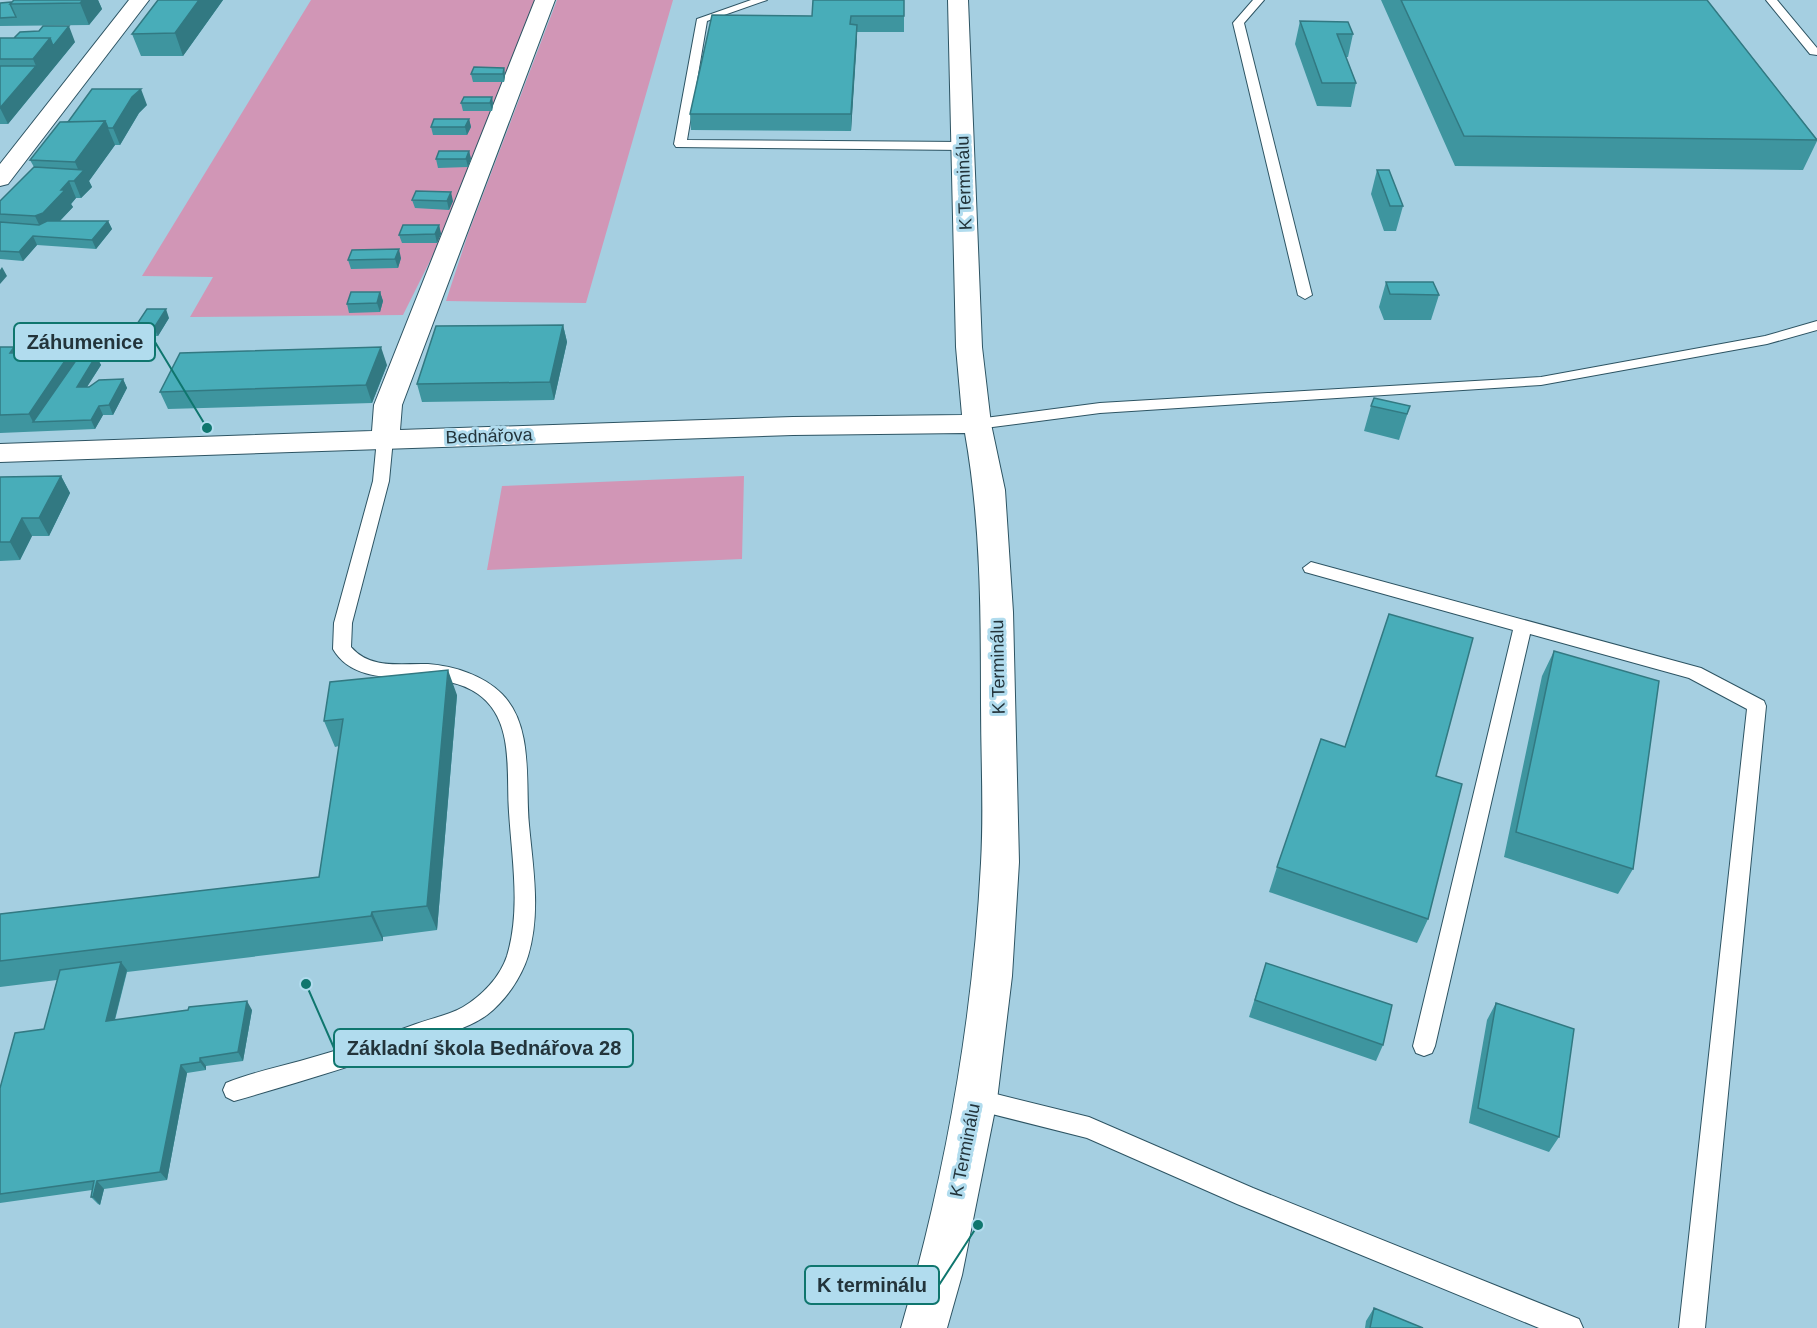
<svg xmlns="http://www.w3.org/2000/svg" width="1817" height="1328" font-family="Arial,sans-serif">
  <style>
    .green { fill: #d196b6 }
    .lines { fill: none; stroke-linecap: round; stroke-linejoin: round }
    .service-casing { stroke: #2d5463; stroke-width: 2 }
    .minor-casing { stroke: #2d5463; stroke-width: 2 }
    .service { fill: #fff; fill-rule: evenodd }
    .minor { fill: #fff; fill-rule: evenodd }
    .wall { fill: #3e959f }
    .shaded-wall { fill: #327982 }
    .building { fill: #48adb9; stroke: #327982; stroke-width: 1.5 }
    .labels { text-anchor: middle; stroke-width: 6; stroke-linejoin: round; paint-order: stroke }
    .street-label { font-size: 18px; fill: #23343b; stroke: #b1dcee }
    .leader { fill: none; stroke: #0f766e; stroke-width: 2 }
    .callout-dot { fill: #0f766e; stroke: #b1dcee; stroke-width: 2 }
    .callout { fill: #b1dcee; stroke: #0f766e; stroke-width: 2 }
    .callout-label { font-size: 20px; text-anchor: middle; font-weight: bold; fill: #23343b }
  </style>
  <rect width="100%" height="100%" fill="#a5cfe1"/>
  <path class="green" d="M 311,0 L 539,0 L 446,229 L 403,315 L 190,317 L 213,277 L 142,276 Z
    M 557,0 L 673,0 L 586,303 L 446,301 L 468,234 Z
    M 744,476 L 742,559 L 487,570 L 502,486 Z"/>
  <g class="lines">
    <g class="service-casing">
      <path id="service" d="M 751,0 L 767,0 L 707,21 L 687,140 L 963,142 L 969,146 L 963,150 L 676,147 L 674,144 L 697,19 Z
        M 1253,0 L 1264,0 L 1244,23 L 1312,295 L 1305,299 L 1298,295 L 1233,23 Z
        M 1766,0 L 1777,0 L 1817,48 L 1817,55 L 1810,54 Z
        M 1817,321 L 1817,330 L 1767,344 L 1541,385 L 1100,413 L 977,429 L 969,424 L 977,419 L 1100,403 L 1541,377 L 1765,336 Z
        M 385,434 L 393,439 L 389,481 L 352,623 L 351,647 C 371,670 400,663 428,664 C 454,666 483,675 502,694 C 534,726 525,783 529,825 C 533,868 541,913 528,956 C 521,978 506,1000 487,1015 C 468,1029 443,1034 420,1042 C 359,1064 297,1083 234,1101 L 226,1097 L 223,1090 L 226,1083 C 250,1073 275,1068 300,1061 C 339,1050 378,1038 416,1024 C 432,1018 449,1015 463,1007 C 482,996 500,977 507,956 C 521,910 512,859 509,812 C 506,773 515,720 478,694 C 436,663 361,697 333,649 L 334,623 L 373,481 L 377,439 Z
        M 1311,562 L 1701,668 L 1764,701 L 1766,706 L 1705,1328 L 1679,1328 L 1747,709 L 1689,678 L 1530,634 L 1435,1046 L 1432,1053 L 1424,1056 L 1416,1053 L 1413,1046 L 1513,630 L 1305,572 L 1303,568 Z
        M 976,1089 L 1089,1117 L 1253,1188 L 1579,1319 L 1583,1328 L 1539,1328 L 1237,1204 L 1087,1138 L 968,1108 L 965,1100 L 968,1092 Z"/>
    </g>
    <g class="minor-casing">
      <path id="minor" d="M 129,0 L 149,0 L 8,184 L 0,186 L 0,164 Z
        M 535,0 L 555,0 L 402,405 L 400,430 L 793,417 L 962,415 L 956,347 L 948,0 L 968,0 L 982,347 L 991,424 L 1005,490 L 1013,612 L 1019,862 L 1012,976 L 997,1100 L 962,1275 L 947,1328 L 901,1328 C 945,1177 973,1020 981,863 C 984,811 981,757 981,704 C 981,613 981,523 965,433 L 793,435 L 0,462 L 0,444 L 372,431 L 374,405 Z"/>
    </g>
    <use href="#service" class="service"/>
    <use href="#minor" class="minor"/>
  </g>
  <path class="wall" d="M 98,0 L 102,9 L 89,25 L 0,26 L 0,3 Z
    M 158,0 L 223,0 L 183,56 L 141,56 L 132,34 Z
    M 904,0 L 904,32 L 857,32 L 851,131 L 691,130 L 690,114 L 812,16 Z
    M 1381,0 L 1707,0 L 1817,139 L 1817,141 L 1803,170 L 1455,166 Z
    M 1300,21 L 1353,34 L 1348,57 L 1346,57 L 1356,83 L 1351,107 L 1317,106 L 1295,44 Z
    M 0,38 L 75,42 L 8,124 L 0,124 Z
    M 504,68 L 505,76 L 504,82 L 473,82 L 471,74 Z
    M 492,97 L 493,105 L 492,111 L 463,111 L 461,103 Z
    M 147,105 L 139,113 L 120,145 L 115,145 L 89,181 L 92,187 L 81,198 L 76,198 L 71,204 L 73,207 L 60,221 L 108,221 L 112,229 L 96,249 L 37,245 L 23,261 L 0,259 L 0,201 L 34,167 L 30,160 L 68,122 Z
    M 469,119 L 471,127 L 467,135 L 433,135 L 431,127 Z
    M 469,151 L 471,159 L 468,167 L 438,168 L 436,159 Z
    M 1377,170 L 1403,206 L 1396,231 L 1384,231 L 1371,194 Z
    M 412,200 L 453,201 L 449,210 L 415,208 Z
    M 439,225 L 441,234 L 437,243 L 402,243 L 399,235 Z
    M 401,258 L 398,268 L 351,269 L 348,260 Z
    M 1386,282 L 1439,295 L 1431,320 L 1384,320 L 1379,307 Z
    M 380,292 L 383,301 L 380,312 L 349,313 L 347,304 Z
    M 169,318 L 158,336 L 139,336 L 135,327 Z
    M 563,325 L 567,342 L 554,400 L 422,402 L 417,384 Z
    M 0,347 L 17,353 L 96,356 L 101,365 L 87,387 L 123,379 L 127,388 L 113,415 L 103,415 L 95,429 L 0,433 Z
    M 387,365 L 372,403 L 168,409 L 160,392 Z
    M 1371,406 L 1410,406 L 1399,440 L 1364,431 Z
    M 61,476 L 70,493 L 49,536 L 32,536 L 20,560 L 0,561 L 0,477 Z
    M 1554,651 L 1633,869 L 1618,894 L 1504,857 L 1542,676 Z
    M 457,695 L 437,930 L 383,937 L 383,941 L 127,972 L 115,1020 L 252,1010 L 243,1061 L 206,1066 L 206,1070 L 187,1073 L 167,1180 L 104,1189 L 100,1205 L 98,1204 L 91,1197 L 92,1190 L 0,1203 L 0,1088 L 44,1029 L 57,980 L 0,987 L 0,914 L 319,877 L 339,746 L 335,747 L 324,721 Z
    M 1436,776 L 1428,919 L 1417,943 L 1269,892 L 1277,867 Z
    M 1266,963 L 1383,1045 L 1376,1061 L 1249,1017 Z
    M 1496,1003 L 1559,1137 L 1549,1152 L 1469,1123 L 1487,1020 Z
    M 1374,1308 L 1423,1328 L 1365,1328 L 1366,1321 Z"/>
  <path class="shaded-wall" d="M 83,0 L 98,0 L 102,9 L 89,25 L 80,3 Z
    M 199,0 L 223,0 L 183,56 L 175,33 Z
    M 857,25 L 857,40 L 851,131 L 851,114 Z
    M 69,26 L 75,42 L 8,124 L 0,108 L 36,66 L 33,59 L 50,38 Z
    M 504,68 L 505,76 L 504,82 L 503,74 Z
    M 141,89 L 147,105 L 139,113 L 120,145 L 113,128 L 132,97 Z
    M 492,97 L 493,105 L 492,111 L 490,103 Z
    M 469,119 L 471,127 L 467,135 L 465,127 Z
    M 105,121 L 115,145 L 89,181 L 92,187 L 81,198 L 74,181 L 80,174 L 75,162 Z
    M 469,151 L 471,159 L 468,167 L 466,159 Z
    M 69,181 L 76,198 L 71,204 L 73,207 L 51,230 L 43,233 L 35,216 L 61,190 Z
    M 451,192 L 453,201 L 449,210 L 447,201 Z
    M 108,221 L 112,229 L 96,249 L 92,240 Z
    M 439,225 L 441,234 L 437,243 L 435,234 Z
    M 33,236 L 37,245 L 23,261 L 19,252 Z
    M 399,249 L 401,258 L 398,268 L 395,259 Z
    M 2,267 L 7,276 L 0,284 L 0,270 Z
    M 380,292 L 383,301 L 380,312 L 377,303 Z
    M 166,309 L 169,318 L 158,336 L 154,328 Z
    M 563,325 L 567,342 L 554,400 L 550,382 Z
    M 75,346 L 84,364 L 33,422 L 29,414 Z
    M 14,347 L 23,364 L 10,353 Z
    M 381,347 L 387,365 L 372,403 L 366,385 Z
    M 96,356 L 101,365 L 81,396 L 77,387 Z
    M 123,379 L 127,388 L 113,415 L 109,405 Z
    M 99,406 L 103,415 L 95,429 L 91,420 Z
    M 61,476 L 70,493 L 49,536 L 39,518 Z
    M 22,518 L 32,536 L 20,560 L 10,542 Z
    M 448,670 L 457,695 L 437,930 L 427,906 Z
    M 372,912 L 383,937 L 383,941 L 371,916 Z
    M 121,962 L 127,970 L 112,1030 L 106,1021 Z
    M 247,1001 L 252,1010 L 243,1061 L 238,1052 Z
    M 200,1058 L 206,1066 L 206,1070 L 200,1062 Z
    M 181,1065 L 187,1073 L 167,1180 L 160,1172 Z
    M 97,1181 L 104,1189 L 100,1205 L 93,1197 Z"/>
  <path class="building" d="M 14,0 L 83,0 L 80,3 L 10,4 Z
    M 158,0 L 199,0 L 175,33 L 132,34 Z
    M 813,0 L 904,0 L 904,16 L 851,16 L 850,24 L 857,25 L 851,114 L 690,114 L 712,15 L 812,16 Z
    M 1401,0 L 1707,0 L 1817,140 L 1464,136 Z
    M 12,2 L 10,4 L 16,17 L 0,18 L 0,3 Z
    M 1300,21 L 1348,22 L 1353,34 L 1337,34 L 1356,83 L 1322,83 Z
    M 43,26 L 69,26 L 53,46 L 50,38 L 14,38 L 20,32 L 39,31 Z
    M 0,38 L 50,38 L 33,59 L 0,59 Z
    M 0,66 L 36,66 L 0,108 Z
    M 474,67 L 504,68 L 503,74 L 471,74 Z
    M 92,89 L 141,89 L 132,97 L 113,128 L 108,128 L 105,121 L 68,122 Z
    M 464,97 L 492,97 L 490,103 L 461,103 Z
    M 434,119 L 469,119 L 465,127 L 431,127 Z
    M 105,121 L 75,162 L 30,160 L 60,122 Z
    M 439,151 L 469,151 L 466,159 L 436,159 Z
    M 34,167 L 84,170 L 74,181 L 69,181 L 61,190 L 65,190 L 43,213 L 35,216 L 0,214 L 0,201 Z
    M 1377,170 L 1389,170 L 1403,206 L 1390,206 Z
    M 416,191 L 451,192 L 447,201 L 412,200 Z
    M 47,221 L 108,221 L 92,240 L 33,236 L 19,252 L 0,251 L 0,222 L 39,225 Z
    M 403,225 L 439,225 L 435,234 L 399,235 Z
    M 399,249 L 395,259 L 348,260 L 352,250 Z
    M 1386,282 L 1433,282 L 1439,295 L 1390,294 Z
    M 351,292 L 380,292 L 377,303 L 347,304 Z
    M 147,309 L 166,309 L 154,328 L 135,327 Z
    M 563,325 L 550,382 L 417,384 L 436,326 Z
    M 46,346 L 75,346 L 29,414 L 0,415 L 0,347 L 14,347 L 10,353 L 41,353 Z
    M 381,347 L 366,385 L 160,392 L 180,353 Z
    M 79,356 L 96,356 L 77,387 L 89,387 L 99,380 L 123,379 L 109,405 L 99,406 L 91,420 L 33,422 Z
    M 1374,398 L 1410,406 L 1407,414 L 1371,406 Z
    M 61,476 L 39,518 L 22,518 L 10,542 L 0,542 L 0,477 Z
    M 1389,614 L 1473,638 L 1436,776 L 1462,784 L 1428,919 L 1277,867 L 1321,739 L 1345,747 Z
    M 1554,651 L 1659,681 L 1633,869 L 1516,832 Z
    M 448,670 L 427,906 L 372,912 L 371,916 L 0,961 L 0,914 L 319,877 L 343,719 L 324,721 L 330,682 Z
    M 121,962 L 106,1021 L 188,1010 L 189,1007 L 247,1001 L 238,1052 L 200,1058 L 200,1062 L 181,1065 L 160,1172 L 97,1181 L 93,1197 L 91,1197 L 94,1181 L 0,1194 L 0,1088 L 15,1033 L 44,1029 L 60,970 Z
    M 1266,963 L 1392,1005 L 1383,1045 L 1255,1000 Z
    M 1496,1003 L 1574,1029 L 1559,1137 L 1478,1108 Z
    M 1374,1308 L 1423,1328 L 1370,1328 Z"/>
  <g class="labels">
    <g class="street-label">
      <text transform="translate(964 183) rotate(-92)" y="6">K Terminálu</text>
      <text transform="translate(489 436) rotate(-2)" y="6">Bednářova</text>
      <text transform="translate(998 667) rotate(-91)" y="6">K Terminálu</text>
      <text transform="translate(965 1150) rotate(-79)" y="6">K Terminálu</text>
    </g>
  </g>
  <path class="leader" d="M207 428L155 342M306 984L334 1048M978 1225L939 1285"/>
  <g class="callout-dot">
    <circle cx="207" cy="428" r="6"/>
    <circle cx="306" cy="984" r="6"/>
    <circle cx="978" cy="1225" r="6"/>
  </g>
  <g class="callout">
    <rect x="14" y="323" width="141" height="38" rx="6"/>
    <rect x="334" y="1029" width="299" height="38" rx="6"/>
    <rect x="805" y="1266" width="134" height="38" rx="6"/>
  </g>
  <g class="callout-label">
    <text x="85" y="349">Záhumenice</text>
    <text x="484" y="1055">Základní škola Bednářova 28</text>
    <text x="872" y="1292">K terminálu</text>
  </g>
</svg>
